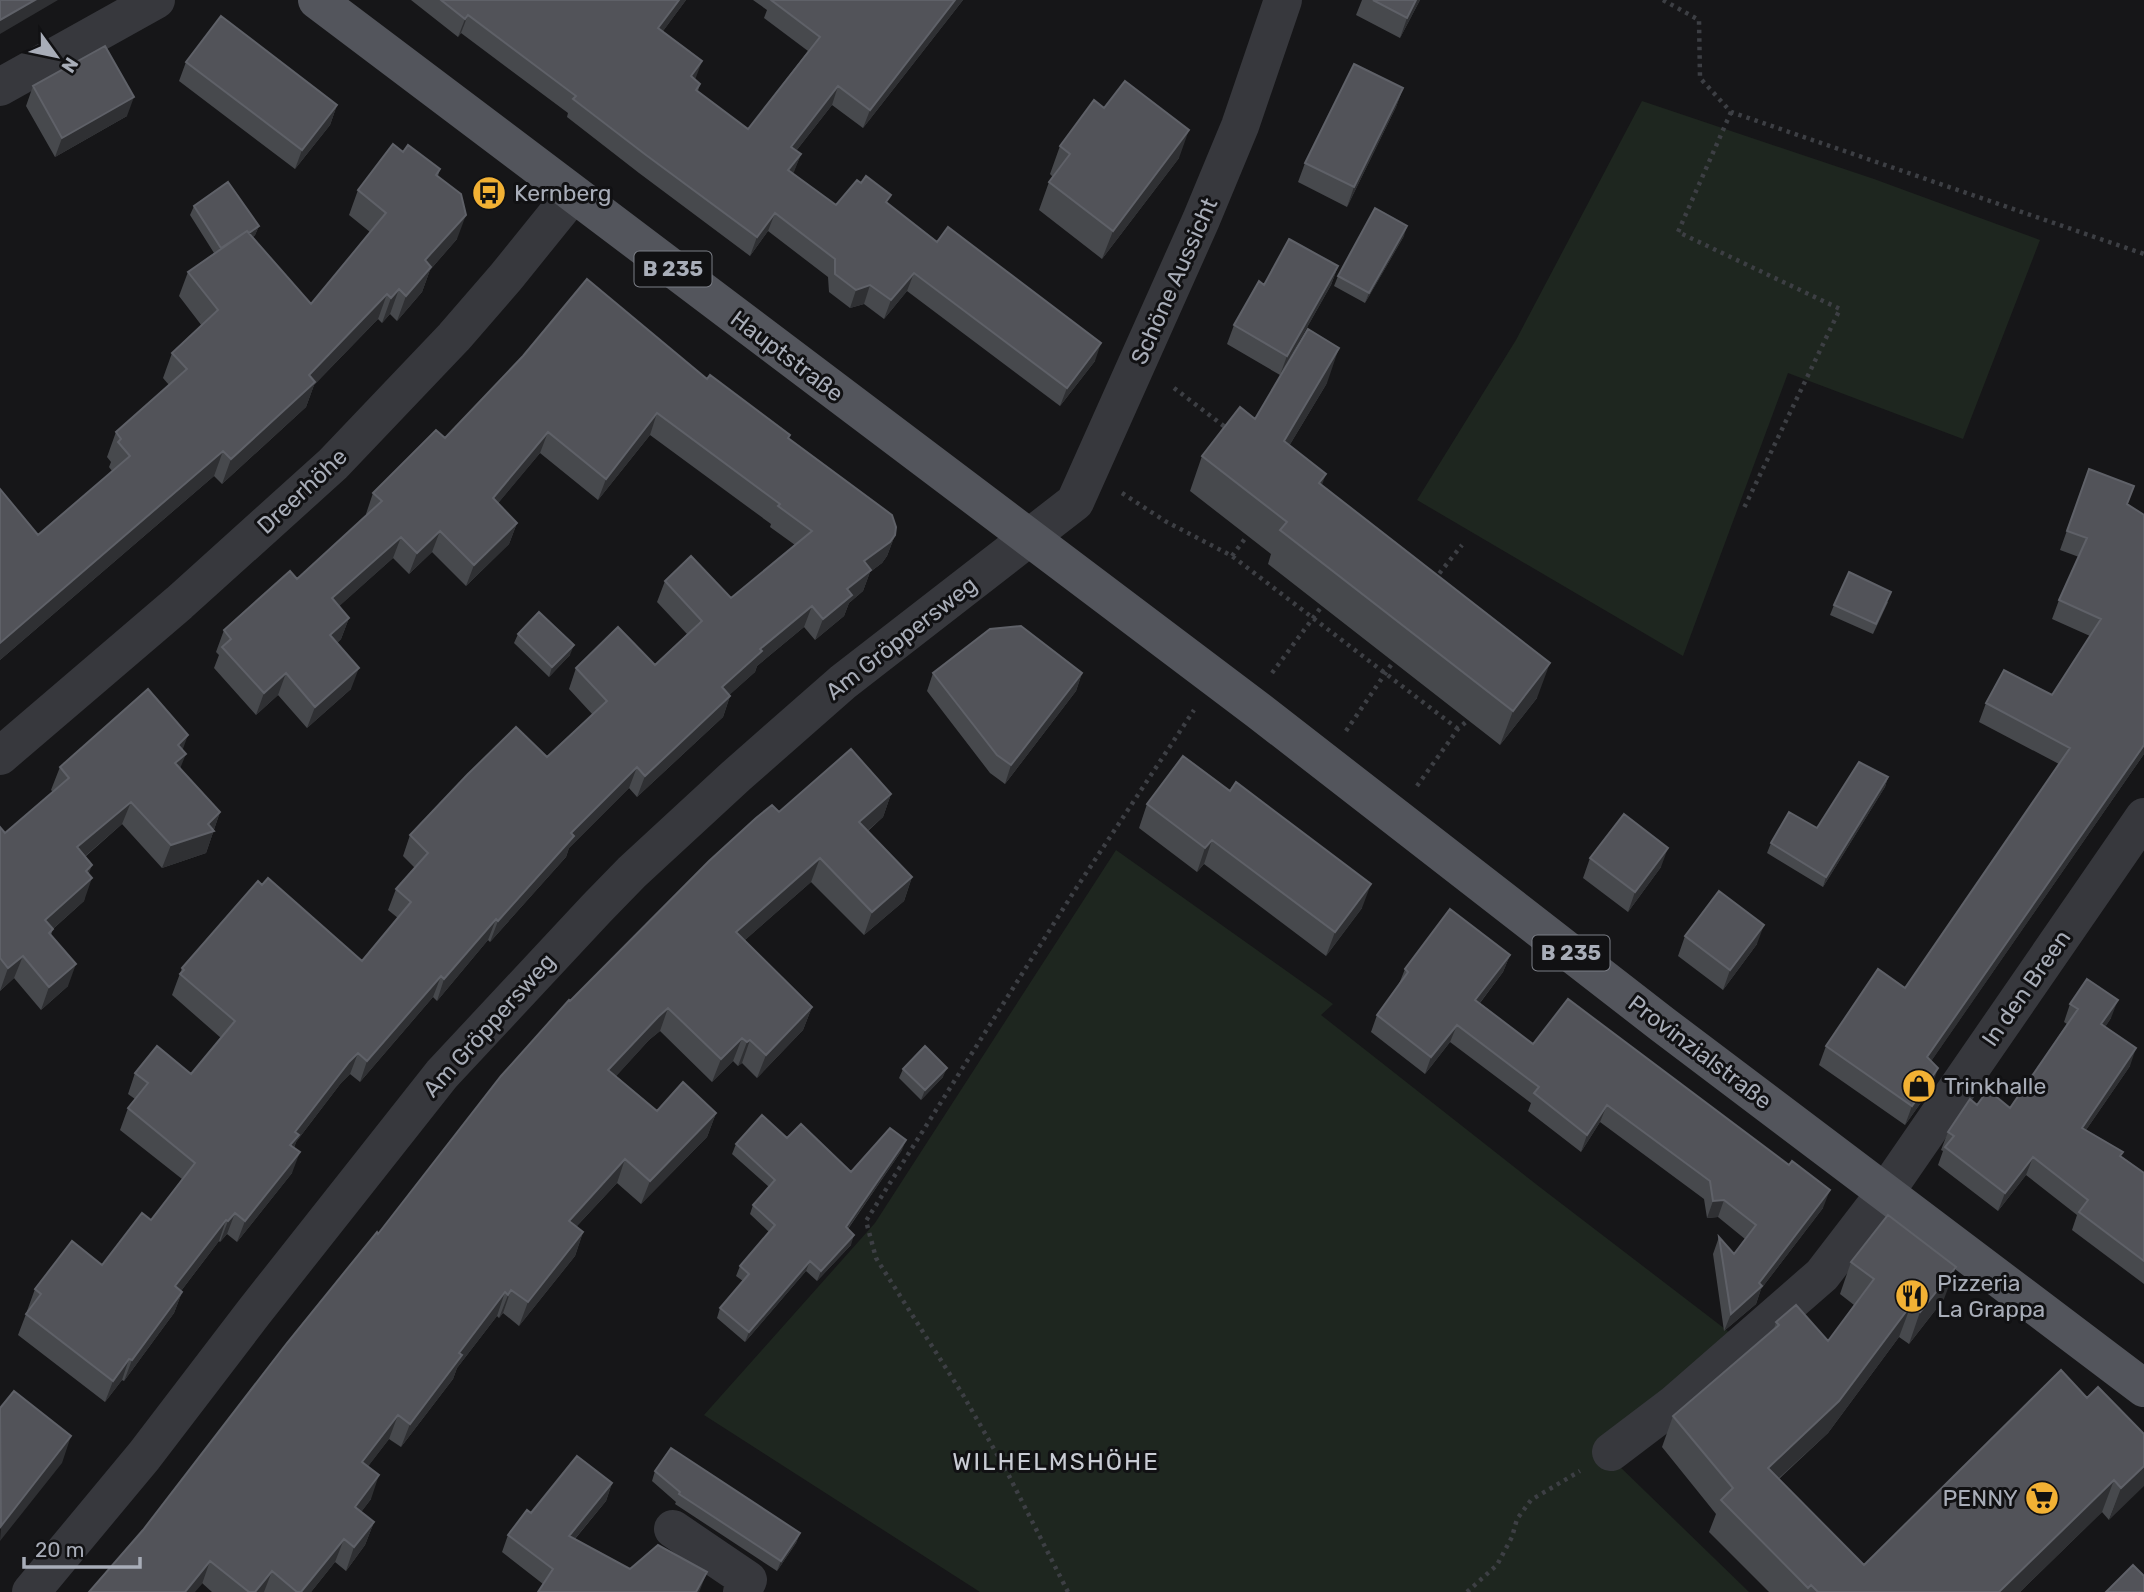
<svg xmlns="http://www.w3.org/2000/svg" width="2144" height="1592" font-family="Rubik,sans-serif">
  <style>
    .green { fill: #1e261f }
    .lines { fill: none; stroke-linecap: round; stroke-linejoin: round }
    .path { stroke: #3d3f44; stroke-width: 4.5; stroke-dasharray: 3.5 5; stroke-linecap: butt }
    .minor { stroke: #37383d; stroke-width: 38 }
    .major { stroke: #53555c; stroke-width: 38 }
    .wall { fill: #47494d }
    .shaded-wall { fill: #2f3033 }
    .building { fill: #525359; stroke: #5f6168; stroke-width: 2 }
    .labels { text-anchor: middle; stroke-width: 6; stroke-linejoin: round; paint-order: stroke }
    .shield { fill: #111113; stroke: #7b7e86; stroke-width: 2 }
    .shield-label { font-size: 21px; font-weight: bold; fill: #a8adb8 }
    .poi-label { font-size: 23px; fill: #a8adb8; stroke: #111113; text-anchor: start }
    .street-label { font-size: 23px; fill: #a8adb8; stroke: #111113 }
    .neighbourhood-label { font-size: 24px; letter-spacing: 2px; fill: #c9ccd4; stroke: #111113 }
  </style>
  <rect width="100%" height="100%" fill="#161618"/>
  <path class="green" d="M 1642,101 L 1874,179 L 2040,240 L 1963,439 L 1788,373 L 1683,656 L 1417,500 L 1516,340 Z
    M 1116,850 L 1333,1004 L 1321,1015 L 1541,1188 L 1729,1332 L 1615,1462 L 1749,1592 L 980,1592 L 704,1415 L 875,1223 Z"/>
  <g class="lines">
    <path class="path" d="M 1663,0 L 1699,20 L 1700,78 L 1731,112 L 2144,254
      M 1731,112 L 1678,232 L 1840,309 L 1744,508
      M 1174,388 L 1229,430
      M 1122,493 L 1165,521 L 1232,556 L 1458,729
      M 1232,556 L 1247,536
      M 1434,580 L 1462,545
      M 1272,673 L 1322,606
      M 1346,731 L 1393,662
      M 1417,786 L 1458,729 L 1468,720
      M 1068,1592 L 1006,1470 L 963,1395 L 876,1258 L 866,1221 L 1075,890 L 1194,710
      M 1467,1592 L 1497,1565 L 1512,1537 L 1517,1519 L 1531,1500 L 1580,1471"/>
    <path class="minor" d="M 0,87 L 156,0
      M 0,756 L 179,603 L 333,464 L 454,337 L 506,277 L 573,194
      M 1611,1452 L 1673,1405 L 1822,1275 L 1885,1193 L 2144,817
      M 673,1529 L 748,1580 L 742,1592
      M 31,1592 L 144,1456 L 254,1312 L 442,1074 L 596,909 L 632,872 L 736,776 L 843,682 L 1075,502 L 1201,220 L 1240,126 L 1283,0"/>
    <path class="major" d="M 317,0 L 1259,711 L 1662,1024 L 2144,1388"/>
  </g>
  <path class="wall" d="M 411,0 L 686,0 L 663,31 L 695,80 L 700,84 L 698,91 L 748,129 L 808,51 L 764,18 L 767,10 L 753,0 L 963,0 L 863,128 L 832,105 L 796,151 L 801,154 L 793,173 L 836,205 L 888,204 L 1095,361 L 1060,406 L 907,291 L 884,319 L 864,304 L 850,308 L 829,292 L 828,277 L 768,231 L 750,256 L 639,173 L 567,117 L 568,113 L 461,33 L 458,37 Z
    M 1362,0 L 1420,0 L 1400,38 L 1356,15 Z
    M 186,62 L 337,105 L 330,125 L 295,169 L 179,81 Z
    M 33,86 L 127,116 L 55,157 L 26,106 Z
    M 1403,88 L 1396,107 L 1347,207 L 1298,182 L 1305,163 Z
    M 1104,108 L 1179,158 L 1102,259 L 1039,210 L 1049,182 L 1053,177 L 1050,174 L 1060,146 Z
    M 403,152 L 440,169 L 438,176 L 457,239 L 430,270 L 422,292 L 397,321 L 390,314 L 382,323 L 378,319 L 314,385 L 306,407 L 222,484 L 214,476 L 0,660 L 0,489 L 38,535 L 112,471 L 109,467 L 111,462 L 107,457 L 116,432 L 169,385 L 163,378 L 172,353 L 202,326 L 179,296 L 188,272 L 214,253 L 190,215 L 194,206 L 259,226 L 255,235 L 253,237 L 311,304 L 370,232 L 349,215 L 358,190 Z
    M 1404,236 L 1365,303 L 1334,286 L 1338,276 Z
    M 1338,266 L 1331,285 L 1280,375 L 1227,344 L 1234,325 Z
    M 707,379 L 790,435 L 788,438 L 895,535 L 887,556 L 882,563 L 870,572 L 863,591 L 849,603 L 844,616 L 815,640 L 804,627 L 757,666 L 755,672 L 729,695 L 730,696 L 723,717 L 637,797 L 629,788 L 569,848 L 566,857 L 490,942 L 488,940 L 437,1001 L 433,997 L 360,1082 L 350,1074 L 341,1083 L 296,1142 L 294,1148 L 292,1173 L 237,1242 L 227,1234 L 220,1242 L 219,1241 L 181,1291 L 182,1292 L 174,1313 L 124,1381 L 122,1380 L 105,1402 L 18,1335 L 26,1314 L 28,1311 L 27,1311 L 35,1289 L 102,1265 L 151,1220 L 182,1179 L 120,1130 L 128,1108 L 135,1099 L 128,1094 L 135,1073 L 191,1074 L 221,1038 L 172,995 L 182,968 L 262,885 L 362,961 L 398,918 L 388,910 L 396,889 L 415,868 L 403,856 L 410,835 L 547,757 L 593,715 L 569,689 L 576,668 L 655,665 L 687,634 L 657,602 L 665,581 L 731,598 L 795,545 L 770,527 L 771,524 L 650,435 L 598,500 L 540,453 L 498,503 L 517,523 L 509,544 L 466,586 L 432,552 L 409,574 L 393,558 L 339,606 L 349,618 L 341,639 L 337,643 L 351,689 L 307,728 L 278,695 L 256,715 L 214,668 L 219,655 L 216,652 L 224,630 L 297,579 L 367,515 L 366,514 L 373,493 L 445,438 Z
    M 1327,383 L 1289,446 L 1322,486 L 1537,698 L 1500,745 L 1268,564 L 1271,554 L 1190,491 L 1202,456 L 1255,419 Z
    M 2089,469 L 2127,504 L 2144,754 L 1931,1061 L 1932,1087 L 1905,1125 L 1819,1065 L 1826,1046 L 1905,988 L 2059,764 L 1979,722 L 1986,703 L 2052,695 L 2090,636 L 2052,619 L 2059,600 L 2079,557 L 2060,550 Z
    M 1888,602 L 1873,634 L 1830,615 L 1834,605 Z
    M 518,634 L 570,655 L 549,677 L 514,643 Z
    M 933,673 L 1082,673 L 1076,691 L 1005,784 L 990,773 L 927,691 Z
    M 183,750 L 180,769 L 220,812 L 206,853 L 162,868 L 122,824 L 85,857 L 89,874 L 84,901 L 53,929 L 51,935 L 68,986 L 41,1010 L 14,978 L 0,991 L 0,827 L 5,833 L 53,792 L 51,790 L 60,767 Z
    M 1888,777 L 1885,787 L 1823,887 L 1767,853 L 1771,843 L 1817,828 Z
    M 891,794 L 883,817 L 868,831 L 912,877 L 904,901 L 864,935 L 811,882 L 745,940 L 812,1007 L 803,1030 L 757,1078 L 742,1063 L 738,1066 L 733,1061 L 712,1082 L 660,1031 L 649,1040 L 616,1076 L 657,1111 L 716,1113 L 707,1137 L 641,1204 L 617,1183 L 576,1227 L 583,1232 L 575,1256 L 519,1326 L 503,1313 L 499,1318 L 497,1316 L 457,1368 L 453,1379 L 401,1447 L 389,1439 L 368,1466 L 371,1499 L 361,1512 L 374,1522 L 365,1545 L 346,1571 L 335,1562 L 311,1592 L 212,1592 L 143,1530 L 378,1234 L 570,1001 L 779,812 Z
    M 1147,804 L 1362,908 L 1326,956 L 1204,864 L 1197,872 L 1139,828 Z
    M 1590,858 L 1661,867 L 1628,912 L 1583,878 Z
    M 1685,936 L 1757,944 L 1723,990 L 1678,956 Z
    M 1510,955 L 1503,972 L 1480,1003 L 1533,1044 L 1823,1208 L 1761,1289 L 1756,1304 L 1724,1331 L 1713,1254 L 1719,1237 L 1734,1254 L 1745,1239 L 1718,1217 L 1707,1218 L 1704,1199 L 1600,1122 L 1581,1152 L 1528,1111 L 1531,1103 L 1450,1042 L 1425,1074 L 1371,1032 L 1377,1015 L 1399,984 L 1405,969 Z
    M 2070,1004 L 2111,1018 L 2105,1027 L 2130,1066 L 2086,1130 L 2144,1173 L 2144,1284 L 2072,1230 L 2077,1215 L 2026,1175 L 1998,1211 L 1938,1165 L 1943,1151 L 1941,1150 L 1948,1132 L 1977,1105 L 2010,1108 L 2067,1024 L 2064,1022 Z
    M 903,1069 L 943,1077 L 921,1100 L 899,1078 Z
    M 787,1138 L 851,1172 L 902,1150 L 848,1229 L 851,1245 L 817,1281 L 806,1271 L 745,1342 L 717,1318 L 720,1308 L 743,1281 L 736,1276 L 740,1266 L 769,1232 L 750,1214 L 753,1205 L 769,1187 L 732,1154 L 736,1144 Z
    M 1851,1262 L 1944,1299 L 1909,1344 L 1899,1337 L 1828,1433 L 1779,1479 L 1864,1565 L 2087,1398 L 2144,1434 L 2109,1520 L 2102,1512 L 2020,1592 L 1769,1592 L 1709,1532 L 1716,1514 L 1662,1447 L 1673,1416 L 1774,1329 L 1776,1322 L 1828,1341 L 1854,1305 L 1840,1294 Z
    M 655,1471 L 800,1533 L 796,1543 L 777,1571 L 675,1504 L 676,1502 L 652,1481 Z
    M 612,1483 L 606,1501 L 575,1539 L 630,1569 L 707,1572 L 543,1584 L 502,1552 L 508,1535 L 531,1513 Z"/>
  <path class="shaded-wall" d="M 35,0 L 58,0 L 0,34 L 0,20 Z
    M 679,0 L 686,0 L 652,46 L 658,28 Z
    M 955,0 L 963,0 L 863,128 L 870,110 Z
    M 1416,0 L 1420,0 L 1400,38 L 1407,18 Z
    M 468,15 L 461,33 L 458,37 L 465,19 Z
    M 702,61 L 695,80 L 691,76 Z
    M 838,86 L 832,105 L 785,165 L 791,147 Z
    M 1403,88 L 1396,107 L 1347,207 L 1354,187 Z
    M 134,97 L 127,116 L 55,157 L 62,138 Z
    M 337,105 L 330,125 L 295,169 L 302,150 Z
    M 1189,130 L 1179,158 L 1102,259 L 1113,231 Z
    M 801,154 L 794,172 L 781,188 L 788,170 Z
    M 775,213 L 768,231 L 750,256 L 757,237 Z
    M 466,215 L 457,239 L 430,270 L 422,292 L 397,321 L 406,296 L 425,260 Z
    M 259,226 L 255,235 L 220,261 L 223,251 Z
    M 1407,226 L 1404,236 L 1365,303 L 1369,293 Z
    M 1338,266 L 1331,285 L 1280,375 L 1287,356 Z
    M 914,273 L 907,291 L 884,319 L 891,300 Z
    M 870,285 L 864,304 L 850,308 L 856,290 Z
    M 399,289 L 390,314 L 382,323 L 391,298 Z
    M 387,294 L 378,319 L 314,385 L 306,407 L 222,484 L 231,459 L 309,375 Z
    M 1101,343 L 1095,361 L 1060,406 L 1067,388 Z
    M 1339,348 L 1327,383 L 1271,476 L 1284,441 Z
    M 657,413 L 650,435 L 598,500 L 606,479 Z
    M 548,432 L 540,453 L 485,519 L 493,498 Z
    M 223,451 L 214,476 L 0,660 L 0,643 Z
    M 1326,474 L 1313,509 L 1319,483 Z
    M 517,523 L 509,544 L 466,586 L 474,565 Z
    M 440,531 L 432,552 L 409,574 L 417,553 Z
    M 895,535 L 887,556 L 882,563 L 870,572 L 863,591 L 849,603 L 844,616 L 815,640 L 823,619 L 847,589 L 864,561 Z
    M 401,537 L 393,558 L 325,619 L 332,598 Z
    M 812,606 L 804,627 L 757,666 L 755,672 L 715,708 L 722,687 L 760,649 Z
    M 349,618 L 341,639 L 322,656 L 330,635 Z
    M 574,645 L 570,655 L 549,677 L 552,667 Z
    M 1550,663 L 1537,698 L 1500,745 L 1513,711 Z
    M 359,668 L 351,689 L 307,728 L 315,707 Z
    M 286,673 L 278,695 L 256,715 L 264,693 Z
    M 1082,673 L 1076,691 L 1005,784 L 1011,765 Z
    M 730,696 L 723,717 L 637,797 L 645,776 Z
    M 188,735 L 180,757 L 178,745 Z
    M 2144,745 L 2144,754 L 1921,1076 L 1927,1057 Z
    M 186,754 L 177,776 L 175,763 Z
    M 637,767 L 629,788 L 569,848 L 566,857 L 490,942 L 498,921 L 571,833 Z
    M 1888,777 L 1885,787 L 1823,887 L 1826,877 Z
    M 891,794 L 883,817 L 851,845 L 859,822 Z
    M 131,802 L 122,824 L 69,870 L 77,847 Z
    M 220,812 L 206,853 L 162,868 L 171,845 L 208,824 Z
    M 1212,840 L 1204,864 L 1197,872 L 1205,848 Z
    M 1668,848 L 1661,867 L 1628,912 L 1635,892 Z
    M 820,858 L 811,882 L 728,955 L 736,932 Z
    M 92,865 L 85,885 L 92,878 L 84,901 L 37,943 L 45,920 L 86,871 Z
    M 912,877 L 904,901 L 864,935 L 872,912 Z
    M 1371,884 L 1362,908 L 1326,956 L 1335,932 Z
    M 496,919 L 488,940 L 437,1001 L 444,979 Z
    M 1764,925 L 1757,944 L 1723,990 L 1730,970 Z
    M 1510,955 L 1503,972 L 1469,1017 L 1475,1000 Z
    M 23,956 L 14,978 L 0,991 L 8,968 Z
    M 76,964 L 68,986 L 41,1010 L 49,987 Z
    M 441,976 L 433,997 L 360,1082 L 367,1061 Z
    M 2118,1000 L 2111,1018 L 2095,1042 L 2101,1024 Z
    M 812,1007 L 803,1030 L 757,1078 L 766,1055 Z
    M 668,1008 L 660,1031 L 649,1040 L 600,1094 L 608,1070 L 658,1017 Z
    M 1457,1025 L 1450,1042 L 1425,1074 L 1431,1057 Z
    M 742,1038 L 733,1061 L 712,1082 L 721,1059 Z
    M 750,1040 L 742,1063 L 738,1066 L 747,1042 Z
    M 2136,1048 L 2130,1066 L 2075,1146 L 2082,1128 Z
    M 358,1053 L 350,1074 L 341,1083 L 296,1142 L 291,1156 L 283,1166 L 295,1132 L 349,1062 Z
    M 947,1068 L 943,1077 L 921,1100 L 925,1090 Z
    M 1938,1068 L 1932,1087 L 1905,1125 L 1912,1106 Z
    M 1607,1105 L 1600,1122 L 1581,1152 L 1587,1135 Z
    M 716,1113 L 707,1137 L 641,1204 L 650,1181 Z
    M 906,1140 L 902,1150 L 842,1237 L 846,1227 Z
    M 300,1152 L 292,1173 L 237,1242 L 245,1221 Z
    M 2033,1157 L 2026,1175 L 1998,1211 L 2005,1193 Z
    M 625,1159 L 617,1183 L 560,1244 L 569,1221 Z
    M 1830,1190 L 1823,1208 L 1761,1289 L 1756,1304 L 1724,1331 L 1731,1314 L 1759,1283 Z
    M 1724,1200 L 1718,1217 L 1707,1218 L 1713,1201 Z
    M 235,1213 L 227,1234 L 220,1242 L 228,1221 Z
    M 226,1220 L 219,1241 L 168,1308 L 175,1286 Z
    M 583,1232 L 575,1256 L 519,1326 L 528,1302 Z
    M 854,1235 L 851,1245 L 817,1281 L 821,1271 Z
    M 810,1261 L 806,1271 L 745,1342 L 749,1332 Z
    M 1956,1267 L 1944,1299 L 1909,1344 L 1920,1312 Z
    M 511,1290 L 503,1313 L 499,1318 L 508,1295 Z
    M 182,1292 L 174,1313 L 124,1381 L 132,1360 Z
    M 505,1292 L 497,1316 L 457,1368 L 453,1379 L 401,1447 L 410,1424 L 459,1353 Z
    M 1911,1305 L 1899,1337 L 1828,1433 L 1756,1499 L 1768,1468 Z
    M 129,1359 L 122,1380 L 105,1402 L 113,1381 Z
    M 398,1415 L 389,1439 L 354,1485 L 362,1462 Z
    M 71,1436 L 62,1463 L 0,1541 L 1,1526 Z
    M 2144,1466 L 2144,1486 L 2109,1520 L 2121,1488 Z
    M 379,1475 L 371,1499 L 347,1531 L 355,1507 Z
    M 2114,1480 L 2102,1512 L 2020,1592 L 1999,1592 Z
    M 612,1483 L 606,1501 L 563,1553 L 569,1536 Z
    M 374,1522 L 365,1545 L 346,1571 L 354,1547 Z
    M 800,1533 L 796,1543 L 777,1571 L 781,1561 Z
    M 344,1539 L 335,1562 L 311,1592 L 301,1592 Z
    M 210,1561 L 202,1584 L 195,1592 L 185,1592 Z
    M 272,1571 L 264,1592 L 255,1592 Z
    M 707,1572 L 700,1590 L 699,1592 L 696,1592 Z"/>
  <path class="building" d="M 0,0 L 35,0 L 0,20 Z
    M 441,0 L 679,0 L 658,28 L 702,61 L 691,76 L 700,84 L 696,90 L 748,129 L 820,37 L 771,0 L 955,0 L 870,110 L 838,86 L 791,147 L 801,154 L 788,170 L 836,205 L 857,180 L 861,183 L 866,176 L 891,195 L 886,202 L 937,242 L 948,227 L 1101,343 L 1067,388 L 914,273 L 891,300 L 870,285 L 856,290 L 835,274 L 835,259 L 775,213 L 757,237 L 646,155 L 573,99 L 576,96 L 468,15 L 465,19 Z
    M 1373,0 L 1416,0 L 1407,18 Z
    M 221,16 L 337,105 L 302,150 L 186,62 Z
    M 105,46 L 134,97 L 62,138 L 33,86 Z
    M 1354,64 L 1403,88 L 1354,187 L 1305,163 Z
    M 1125,81 L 1189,130 L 1113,231 L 1049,182 L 1070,154 L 1060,146 L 1094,100 L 1104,108 Z
    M 393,144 L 403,152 L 408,145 L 440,169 L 436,175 L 461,194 L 466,215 L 425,260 L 431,267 L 406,296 L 399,289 L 391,298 L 387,294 L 309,375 L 315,382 L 231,459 L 223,451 L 0,643 L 0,489 L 38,535 L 130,456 L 118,442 L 121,439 L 116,432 L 187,369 L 172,353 L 218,310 L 188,272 L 247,231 L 311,304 L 386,213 L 358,190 Z
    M 228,182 L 259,226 L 249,233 L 247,231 L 221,248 L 194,206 Z
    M 1375,208 L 1407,226 L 1369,293 L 1338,276 Z
    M 1289,239 L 1338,266 L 1287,356 L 1234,325 L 1259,281 L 1264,285 Z
    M 587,279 L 707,379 L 710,375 L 790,435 L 788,438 L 892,515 L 896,527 L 895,535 L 890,542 L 864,561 L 871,570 L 847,589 L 852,595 L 823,619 L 812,606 L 760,649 L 762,651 L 722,687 L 730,696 L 645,776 L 637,767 L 571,833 L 574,836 L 498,921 L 496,919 L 444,979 L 441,976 L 367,1061 L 358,1053 L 349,1062 L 295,1132 L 299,1135 L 290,1145 L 300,1152 L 245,1221 L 235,1213 L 228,1221 L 226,1220 L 175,1286 L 182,1292 L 132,1360 L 129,1359 L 113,1381 L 26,1314 L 41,1294 L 35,1289 L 72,1241 L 102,1265 L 142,1213 L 151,1220 L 195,1163 L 128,1108 L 148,1083 L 135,1073 L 157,1046 L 191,1074 L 235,1021 L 180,974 L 184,970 L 182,968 L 258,881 L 262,885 L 268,878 L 362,961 L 411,902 L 396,889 L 428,853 L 410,835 L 467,775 L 516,727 L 547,757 L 607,701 L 576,668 L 618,627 L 655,665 L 702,621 L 665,581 L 691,556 L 731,598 L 812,531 L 778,506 L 780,504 L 657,413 L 606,479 L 548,432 L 493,498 L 517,523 L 474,565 L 440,531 L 417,553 L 401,537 L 332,598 L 349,618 L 330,635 L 359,668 L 315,707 L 286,673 L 264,693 L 222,647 L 231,639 L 224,630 L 290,571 L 297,579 L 382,501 L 373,493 L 436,430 L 445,438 L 523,356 Z
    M 1308,329 L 1339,348 L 1284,441 L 1326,474 L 1319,483 L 1550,663 L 1513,711 L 1280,530 L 1287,522 L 1202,456 L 1240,407 L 1255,419 Z
    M 2089,469 L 2134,486 L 2127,504 L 2144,515 L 2144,745 L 1927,1057 L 1938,1068 L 1912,1106 L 1826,1046 L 1878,969 L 1905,988 L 2070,748 L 1986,703 L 2004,670 L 2052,695 L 2101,619 L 2059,600 L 2087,538 L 2067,531 Z
    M 1849,572 L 1891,592 L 1876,624 L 1834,605 Z
    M 539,612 L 574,645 L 552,667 L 518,634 Z
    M 1021,626 L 1082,673 L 1011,765 L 997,755 L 933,673 L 990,629 Z
    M 148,689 L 188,735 L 178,745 L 186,754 L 175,763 L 220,812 L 208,824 L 214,831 L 171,845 L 131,802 L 77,847 L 92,865 L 86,871 L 92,878 L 45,920 L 53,929 L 49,933 L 76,964 L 49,987 L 23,956 L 8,968 L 0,958 L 0,827 L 5,833 L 69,778 L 60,767 Z
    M 851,749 L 891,794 L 859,822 L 912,877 L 872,912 L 820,858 L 736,932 L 812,1007 L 766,1055 L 750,1040 L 747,1042 L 742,1038 L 721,1059 L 668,1008 L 658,1017 L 608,1070 L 657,1111 L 683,1082 L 716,1113 L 650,1181 L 625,1159 L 569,1221 L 583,1232 L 528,1302 L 511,1290 L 508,1295 L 505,1292 L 459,1353 L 462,1355 L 410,1424 L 398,1415 L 362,1462 L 379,1475 L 355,1507 L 374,1522 L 354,1547 L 344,1539 L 301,1592 L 297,1592 L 272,1571 L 255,1592 L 249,1592 L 210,1561 L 185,1592 L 89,1592 L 143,1530 L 287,1343 L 377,1232 L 378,1234 L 501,1076 L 569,1000 L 570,1001 L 709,861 L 756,818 L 772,805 L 779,812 Z
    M 1183,756 L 1230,791 L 1236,782 L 1371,884 L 1335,932 L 1212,840 L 1205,848 L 1147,804 Z
    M 1859,762 L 1888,777 L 1826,877 L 1771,843 L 1789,812 L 1817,828 Z
    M 1624,814 L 1668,848 L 1635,892 L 1590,858 Z
    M 1719,891 L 1764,925 L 1730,970 L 1685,936 Z
    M 1450,909 L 1510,955 L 1475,1000 L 1533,1044 L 1568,999 L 1789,1165 L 1792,1161 L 1830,1190 L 1759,1283 L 1762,1286 L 1731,1314 L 1719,1237 L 1734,1254 L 1756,1225 L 1724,1200 L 1713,1201 L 1710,1181 L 1607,1105 L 1587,1135 L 1534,1093 L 1539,1087 L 1457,1025 L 1431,1057 L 1377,1015 L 1408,972 L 1405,969 Z
    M 2087,979 L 2118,1000 L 2101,1024 L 2136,1048 L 2082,1128 L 2123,1152 L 2120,1156 L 2144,1173 L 2144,1261 L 2079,1212 L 2088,1200 L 2033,1157 L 2005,1193 L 1945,1147 L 1954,1136 L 1948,1132 L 1970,1099 L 1977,1105 L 1988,1090 L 2010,1108 L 2078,1009 L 2070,1004 Z
    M 925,1046 L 947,1068 L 925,1090 L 903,1069 Z
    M 762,1115 L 787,1138 L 801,1124 L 851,1172 L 890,1128 L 906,1140 L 846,1227 L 854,1235 L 821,1271 L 810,1261 L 749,1332 L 720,1308 L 749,1274 L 740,1266 L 775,1225 L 753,1205 L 775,1180 L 736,1144 Z
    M 1888,1215 L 1956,1267 L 1920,1312 L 1911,1305 L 1839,1401 L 1768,1468 L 1864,1565 L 2061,1370 L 2087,1398 L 2098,1387 L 2144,1434 L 2144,1466 L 2121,1488 L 2114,1480 L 1999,1592 L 1818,1592 L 1811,1585 L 1808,1588 L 1721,1500 L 1733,1488 L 1673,1416 L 1779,1325 L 1776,1322 L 1796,1305 L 1828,1341 L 1874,1279 L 1851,1262 Z
    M 14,1391 L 71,1436 L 1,1526 L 0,1408 Z
    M 671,1448 L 800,1533 L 781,1561 L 679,1494 L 680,1492 L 655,1471 Z
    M 577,1456 L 612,1483 L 569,1536 L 630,1569 L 658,1545 L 707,1572 L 696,1592 L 538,1592 L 553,1569 L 508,1535 L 527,1510 L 531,1513 Z
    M 2133,1565 L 2144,1576 L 2144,1592 L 2106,1592 Z"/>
  <defs>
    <g id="bus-disc" transform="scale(1.75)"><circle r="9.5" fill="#f2b134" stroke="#111113"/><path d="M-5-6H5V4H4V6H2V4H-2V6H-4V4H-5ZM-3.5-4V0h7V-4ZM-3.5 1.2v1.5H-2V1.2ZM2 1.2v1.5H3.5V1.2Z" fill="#111"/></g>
    <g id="shop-disc" transform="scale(1.75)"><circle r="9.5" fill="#f2b134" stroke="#111113"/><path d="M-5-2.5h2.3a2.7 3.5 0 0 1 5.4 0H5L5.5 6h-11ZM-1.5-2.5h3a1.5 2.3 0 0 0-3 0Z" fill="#111"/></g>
    <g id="restaurant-disc" transform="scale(1.75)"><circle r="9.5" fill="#f2b134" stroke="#111113"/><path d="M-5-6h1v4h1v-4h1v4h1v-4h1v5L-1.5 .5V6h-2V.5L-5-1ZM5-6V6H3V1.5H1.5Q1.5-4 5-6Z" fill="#111"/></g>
    <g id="supermarket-disc" transform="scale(1.75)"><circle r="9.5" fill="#f2b134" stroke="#111113"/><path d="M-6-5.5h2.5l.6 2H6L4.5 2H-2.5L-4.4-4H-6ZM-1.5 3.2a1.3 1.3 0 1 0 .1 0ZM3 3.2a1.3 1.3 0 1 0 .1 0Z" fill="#111"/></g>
  </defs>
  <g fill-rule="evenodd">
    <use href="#bus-disc" x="489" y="193"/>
    <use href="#shop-disc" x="1919" y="1086"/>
    <use href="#restaurant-disc" x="1912" y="1296"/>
    <use href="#supermarket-disc" x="2042" y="1498"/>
  </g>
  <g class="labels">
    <g class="shield">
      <rect x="634.5" y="251.5" width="77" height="35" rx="5"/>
      <rect x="1532.5" y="935.5" width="77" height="35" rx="5"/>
    </g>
    <g class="shield-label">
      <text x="673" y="276">B 235</text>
      <text x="1571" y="960">B 235</text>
    </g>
    <g class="poi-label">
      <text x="514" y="201">Kernberg</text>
      <text x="1944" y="1094">Trinkhalle</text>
      <text x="1937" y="1291">Pizzeria<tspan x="1937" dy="26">La Grappa</tspan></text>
      <text x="2018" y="1506" text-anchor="end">PENNY</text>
    </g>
    <g class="street-label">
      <text transform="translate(1174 281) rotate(-66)" y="8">Schöne Aussicht</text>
      <text transform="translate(787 356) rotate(37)" y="8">Hauptstraße</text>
      <text transform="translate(302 491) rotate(-43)" y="8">Dreerhöhe</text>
      <text transform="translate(901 638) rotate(-38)" y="8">Am Gröppersweg</text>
      <text transform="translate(2026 988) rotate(-55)" y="8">In den Breen</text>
      <text transform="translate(489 1025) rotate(-48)" y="8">Am Gröppersweg</text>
      <text transform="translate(1700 1052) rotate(37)" y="8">Provinzialstraße</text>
    </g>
    <g class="neighbourhood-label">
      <text x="1056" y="1470">WILHELMSHÖHE</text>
    </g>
  </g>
  <g transform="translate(56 56) rotate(123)" stroke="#111113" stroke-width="5" paint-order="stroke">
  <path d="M0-5L12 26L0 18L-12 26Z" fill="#a8adb8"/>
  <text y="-10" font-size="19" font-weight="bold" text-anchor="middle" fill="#a8adb8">N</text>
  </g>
  <path d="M24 1557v10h116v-10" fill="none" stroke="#a8adb8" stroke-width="3.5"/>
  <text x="35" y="1557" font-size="21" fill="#a8adb8" stroke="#111113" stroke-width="5" paint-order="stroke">20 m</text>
</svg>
